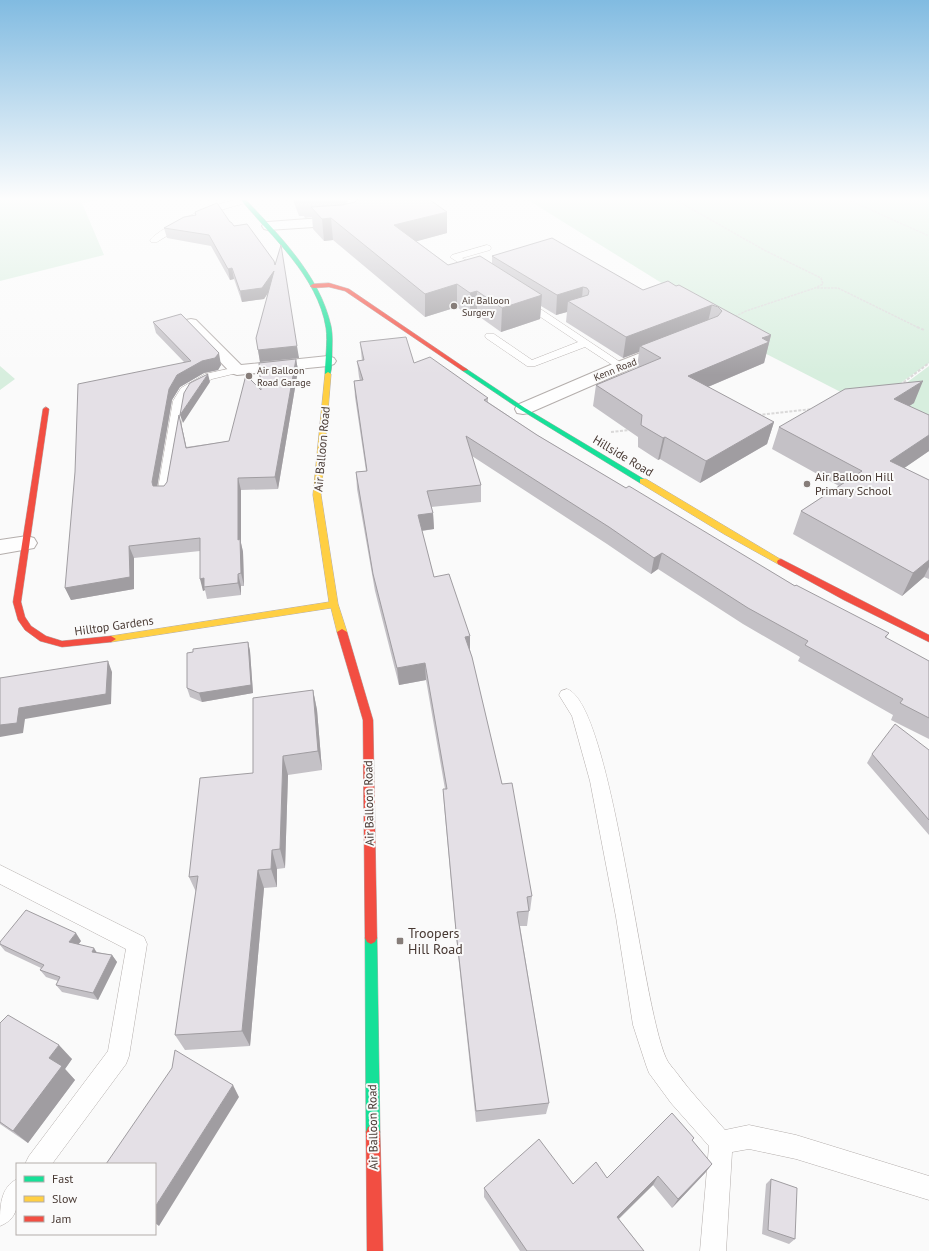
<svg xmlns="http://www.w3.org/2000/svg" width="929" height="1251" font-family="'PT Sans',sans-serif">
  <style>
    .green { fill: #d7eede }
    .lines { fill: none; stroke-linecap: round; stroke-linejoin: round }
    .lane-casing { stroke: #b4aeac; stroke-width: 1 }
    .street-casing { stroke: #b4aeac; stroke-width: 2 }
    .fast-casing { stroke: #b4aeac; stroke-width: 1 }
    .slow-casing { stroke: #b4aeac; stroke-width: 1 }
    .jam-casing { stroke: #b4aeac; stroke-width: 1 }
    .path-far1 { stroke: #dad9d9; stroke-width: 1.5; stroke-dasharray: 2.5 1; stroke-linecap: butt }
    .path { stroke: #dad9d9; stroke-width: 2; stroke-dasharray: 3 1.5; stroke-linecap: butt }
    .lane { fill: #fefefe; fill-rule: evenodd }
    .street { fill: #fefefe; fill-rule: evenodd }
    .fast { fill: #16e098; fill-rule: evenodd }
    .slow { fill: #ffcf43; fill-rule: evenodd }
    .jam { fill: #f24e42; fill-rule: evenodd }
    .wall { fill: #c4c1c6 }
    .shaded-wall { fill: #a09da1 }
    .building { fill: #e4e0e6; stroke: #a09da1 }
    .poi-dot { fill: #867d79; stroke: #fafafa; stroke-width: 1.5 }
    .labels { text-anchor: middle; stroke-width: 4; stroke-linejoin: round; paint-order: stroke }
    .far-poi-label { font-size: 10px; fill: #483933; stroke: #fafafa; text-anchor: start }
    .far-street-label { font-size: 10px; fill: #483933; stroke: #fafafa }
    .street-label { font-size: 12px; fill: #483933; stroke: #fafafa }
    .poi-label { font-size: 12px; fill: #483933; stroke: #fafafa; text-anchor: start }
    .near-poi-label { font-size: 14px; fill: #483933; stroke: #fafafa; text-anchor: start }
  </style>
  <rect width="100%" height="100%" fill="#fafafa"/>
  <path class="green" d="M 0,200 L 100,200 L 82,203 L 104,255 L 0,281 Z
    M 528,200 L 929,200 L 929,363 L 868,406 L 733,337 L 689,300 Z
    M 0,366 L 15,379 L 0,390 Z
    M 929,366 L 929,424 L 878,404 Z"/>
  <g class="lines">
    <g class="lane-casing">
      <path id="lane" d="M 235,200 L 247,201 L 246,203 C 209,212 189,222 157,242 L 151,242 L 150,240 C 163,225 214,204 235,200 Z
        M 487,245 L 490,246 L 491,248 L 490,250 L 462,258 L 482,270 L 484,272 L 482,274 L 476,274 L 450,257 L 452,255 Z
        M 524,299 L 527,300 L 626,366 L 621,369 L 617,368 L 585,347 L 535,366 L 527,366 L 486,338 L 485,336 L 486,334 L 494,334 L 532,360 L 578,342 L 521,304 L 519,302 L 521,300 Z
        M 237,367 L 242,370 L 241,372 L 212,379 L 191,390 L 185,401 L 169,494 L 168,497 L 158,497 L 157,494 L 173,401 L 181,388 L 205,374 Z
        M 567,689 C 612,703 641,1003 666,1058 C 668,1063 673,1068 676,1072 C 691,1093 709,1111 725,1130 L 749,1125 L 796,1135 L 929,1176 L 929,1200 L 796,1159 L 749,1149 L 732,1152 L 726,1251 L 700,1251 L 709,1146 L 671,1103 L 649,1073 L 646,1065 L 633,1025 L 616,917 L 590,781 L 572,716 L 559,695 L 561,691 Z
        M 0,865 L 144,937 L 147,944 L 129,1056 L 126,1064 L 52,1164 L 25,1164 L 29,1156 L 108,1051 L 126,949 L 0,884 Z
        M 17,1179 C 17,1199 22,1217 0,1226 C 0,1206 0,1188 17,1179 Z"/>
    </g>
    <g class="street-casing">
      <path id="street" d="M 347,200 L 359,200 L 362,216 L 356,222 L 344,225 L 268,230 L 264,229 L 262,226 L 264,223 L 268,222 L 348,216 L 350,215 Z
        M 191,319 L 196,320 L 241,365 L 328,356 L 334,358 L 336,361 L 334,364 L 328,366 L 237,375 L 231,373 L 186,326 L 184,323 L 186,320 Z
        M 666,343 L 671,345 L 674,348 L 671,351 L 529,413 L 523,414 L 517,413 L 515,409 L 517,405 L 615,363 Z
        M 27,536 L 34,538 L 37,543 L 34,548 L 0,554 L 0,540 Z"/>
    </g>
    <g class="fast-casing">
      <path id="fast" d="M 241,200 L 246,200 C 280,236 320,276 331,326 C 333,335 332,345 332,354 C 332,361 332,369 330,375 L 325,374 C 325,359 328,343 326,328 C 318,277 272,237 241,200 Z
        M 465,368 L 525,408 L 647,481 L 643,483 L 640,483 L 521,410 L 463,371 L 462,370 Z
        M 371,932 L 375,934 L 377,938 L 380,1132 L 378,1137 L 373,1139 L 368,1137 L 366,1132 L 365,938 L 367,934 Z"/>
    </g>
    <g class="slow-casing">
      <path id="slow" d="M 328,372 L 331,374 L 321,495 L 338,604 L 347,632 L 345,634 L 339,634 L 337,632 L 331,608 L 111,642 L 108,641 L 106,639 L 111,636 L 329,602 L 313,495 L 325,374 Z
        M 640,479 L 646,479 L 785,562 L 781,565 L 778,564 L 724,534 L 640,483 Z"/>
    </g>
    <g class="jam-casing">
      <path id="jam" d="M 329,283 L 349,289 L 468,370 L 463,371 L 345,291 L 329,287 L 313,288 L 310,286 L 313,284 Z
        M 46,407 L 49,409 L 21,602 L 25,617 L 31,626 L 46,636 L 62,641 L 111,636 L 116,639 L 111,642 L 62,647 L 40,641 L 25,630 L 18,620 L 13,602 L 43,409 Z
        M 781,559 L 929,635 L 929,642 L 844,600 L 778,564 L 777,562 L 778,560 Z
        M 342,629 L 347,632 L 373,720 L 377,938 L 375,942 L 371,944 L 367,942 L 365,938 L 363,720 L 337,632 Z
        M 373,1125 L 378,1127 L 380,1132 L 383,1251 L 367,1251 L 366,1132 L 368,1127 Z"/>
    </g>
    <path class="path-far1" d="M 676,200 L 764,250 L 821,278 L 823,284 L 815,288 L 746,311 L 734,317
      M 849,200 L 929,236
      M 817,288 L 838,288 L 919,328"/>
    <path class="path" d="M 917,327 L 924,330
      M 900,385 L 929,363
      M 758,415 L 813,409
      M 611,432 L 630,430"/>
    <use href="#lane" class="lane"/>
    <use href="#street" class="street"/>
    <use href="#fast" class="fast"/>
    <use href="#slow" class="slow"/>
    <use href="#jam" class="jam"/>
  </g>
  <path class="wall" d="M 293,200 L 346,200 L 347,204 L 447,233 L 416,241 L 448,265 L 492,263 L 492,256 L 643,290 L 676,286 L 771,335 L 764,363 L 708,387 L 774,422 L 767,444 L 700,483 L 660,459 L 658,460 L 638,447 L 638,437 L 593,406 L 596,385 L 638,368 L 637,367 L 639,352 L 623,358 L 566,322 L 567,312 L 556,315 L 541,306 L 540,319 L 501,332 L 477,315 L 470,317 L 457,307 L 425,317 L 333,240 L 324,241 L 313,229 L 312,217 L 305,218 L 304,216 L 299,216 Z
    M 195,212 L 230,222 L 234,226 L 247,224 L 299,358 L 260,362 L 258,350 L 268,293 L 264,299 L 242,302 L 234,279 L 230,280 L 211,246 L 167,238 L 164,228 L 195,215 Z
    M 153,322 L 221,365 L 218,370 L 204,373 L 180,387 L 172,400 L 157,486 L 164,486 L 167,482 L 179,415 L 186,447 L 229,441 L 261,390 L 296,359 L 298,370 L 278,489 L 241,490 L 241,543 L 243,552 L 244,586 L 241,586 L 241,595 L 207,599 L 205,590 L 203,591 L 200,551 L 134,558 L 134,589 L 71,600 L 65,588 L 184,362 L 156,333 Z
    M 360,342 L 414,363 L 488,398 L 488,402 L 537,435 L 626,488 L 795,586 L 889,633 L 886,638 L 929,661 L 929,739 L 891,720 L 893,715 L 798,661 L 800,657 L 743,624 L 658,569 L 651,574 L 607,544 L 472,456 L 481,485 L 481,502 L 431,507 L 433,513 L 434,529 L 422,531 L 434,577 L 470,650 L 502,784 L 532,896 L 530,911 L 529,911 L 527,926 L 520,926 L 549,1103 L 546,1114 L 476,1122 L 457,945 L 444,805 L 443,789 L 445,789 L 426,680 L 399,685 L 375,591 L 357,489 L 356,472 L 366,471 L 355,397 L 354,381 L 360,381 L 359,377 L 357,361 L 362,361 Z
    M 914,403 L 909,406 L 929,415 L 929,451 L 904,468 L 929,480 L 929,579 L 924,577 L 902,596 L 793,534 L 801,511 L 839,486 L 772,449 L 779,427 Z
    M 248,642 L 250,651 L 253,693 L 202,702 L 190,697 L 187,688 Z
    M 313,690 L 317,710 L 322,770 L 288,775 L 285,868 L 277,869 L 277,887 L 264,888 L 250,1046 L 185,1050 L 175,1035 L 196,892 L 189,877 L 253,773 Z
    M 929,750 L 929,835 L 867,763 L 872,754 Z
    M 81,941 L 78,945 L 97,952 L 112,955 L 117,962 L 98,1000 L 62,992 L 56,985 L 58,981 L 46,977 L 40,970 L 41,968 L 5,951 L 0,945 L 0,942 Z
    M 0,1023 L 72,1059 L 65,1069 L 75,1080 L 28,1143 L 0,1124 Z
    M 694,1138 L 692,1141 L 712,1164 L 705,1173 L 672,1208 L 653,1185 L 619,1219 L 644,1251 L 520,1251 L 484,1197 L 484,1188 L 573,1184 L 607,1178 Z
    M 771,1179 L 795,1239 L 789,1244 L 762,1234 L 766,1184 Z"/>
  <path class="shaded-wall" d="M 447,212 L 447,233 L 396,247 L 394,225 Z
    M 331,218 L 333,240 L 324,241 L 322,219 Z
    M 232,268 L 234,279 L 230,280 L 228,269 Z
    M 274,271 L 275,282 L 264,299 L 242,302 L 240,291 Z
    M 457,284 L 457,307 L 425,317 L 425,294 Z
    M 583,287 L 581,308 L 568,301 L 567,312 L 556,315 L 557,295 Z
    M 477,291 L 477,315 L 470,317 L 470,293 Z
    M 542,295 L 540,319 L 501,332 L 502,308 Z
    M 712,305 L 707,326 L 640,346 L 639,352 L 623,358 L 626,337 Z
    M 771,335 L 764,363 L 684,397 L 688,376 L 762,338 Z
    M 297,346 L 299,358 L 260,362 L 258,350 Z
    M 219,353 L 221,365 L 218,370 L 204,373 L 180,387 L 172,400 L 156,494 L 152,482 L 169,389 L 177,375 L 202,361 Z
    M 296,359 L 298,370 L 278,489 L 275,477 Z
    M 208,374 L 210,382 L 183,423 L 180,415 Z
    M 923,381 L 914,403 L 886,421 L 894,399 Z
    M 179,415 L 182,427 L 189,459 L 186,448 Z
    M 774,422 L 767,444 L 700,483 L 706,461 Z
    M 929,435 L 929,451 L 881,484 L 890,461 Z
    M 665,437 L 660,459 L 658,460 L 663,438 Z
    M 238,478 L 241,490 L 241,543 L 243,552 L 244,586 L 241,573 L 238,540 Z
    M 433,513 L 434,529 L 419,531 L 418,515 Z
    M 129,546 L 134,558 L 134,589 L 71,600 L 65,588 Z
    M 662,553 L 658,569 L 651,574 L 654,558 Z
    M 929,560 L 929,567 L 924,577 L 902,596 L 913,573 Z
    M 238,574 L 241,586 L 241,595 L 238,583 Z
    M 204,578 L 204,587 L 205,590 L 203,591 L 200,579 Z
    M 470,636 L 470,653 L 465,637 Z
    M 248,642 L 250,651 L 253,693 L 202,702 L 199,693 Z
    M 108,661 L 112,672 L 111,704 L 25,719 L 23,733 L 0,737 L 0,725 L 19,708 Z
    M 425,663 L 426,680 L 399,685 L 397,668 Z
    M 313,690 L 317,710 L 322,770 L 318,751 Z
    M 283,756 L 288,775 L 285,868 L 280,849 Z
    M 272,850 L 277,869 L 277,887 L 271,869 Z
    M 258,870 L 264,888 L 250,1046 L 242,1031 Z
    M 76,933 L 81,941 L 74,950 L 69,942 Z
    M 94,948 L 99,956 L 92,952 Z
    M 112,955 L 117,962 L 98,1000 L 93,993 Z
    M 59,1045 L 72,1059 L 65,1069 L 75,1080 L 28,1143 L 13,1131 L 49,1058 Z
    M 233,1085 L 239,1097 L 159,1226 L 155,1223 L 155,1207 Z
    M 712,1164 L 705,1173 L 672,1208 L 678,1199 Z
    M 658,1176 L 653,1185 L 612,1225 L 617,1217 Z"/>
  <path class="building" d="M 357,200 L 430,200 L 447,212 L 394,225 L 448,265 L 480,256 L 542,295 L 502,308 L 477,291 L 470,293 L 457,284 L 425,294 L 331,218 L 322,219 L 311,207 L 342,205 L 355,202 Z
    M 217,203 L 230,222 L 231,222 L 234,226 L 247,224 L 274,261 L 275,265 L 281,245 L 297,346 L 258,350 L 256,338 L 274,271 L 262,288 L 240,291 L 232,268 L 228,269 L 209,235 L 164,228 L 184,217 L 196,215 L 195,212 Z
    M 552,238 L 643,290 L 668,281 L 676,286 L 679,285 L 771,335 L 762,338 L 769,342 L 688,376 L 774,422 L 706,461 L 665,437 L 663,438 L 641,425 L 642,415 L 596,385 L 661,358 L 640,346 L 718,316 L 722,311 L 718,307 L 712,305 L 626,337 L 568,301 L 588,295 L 589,291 L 587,288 L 583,287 L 557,295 L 492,256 Z
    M 181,314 L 219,353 L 215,358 L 202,361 L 177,375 L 169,389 L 152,482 L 153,486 L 164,486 L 167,482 L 179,415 L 186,448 L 229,441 L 246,375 L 261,390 L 259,363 L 296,359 L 275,477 L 238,478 L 238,540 L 240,539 L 241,573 L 238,574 L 238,583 L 204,587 L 204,578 L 200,579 L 200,538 L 129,546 L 130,577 L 65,588 L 75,472 L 78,384 L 191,361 L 153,322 Z
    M 406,337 L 414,363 L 430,357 L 488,398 L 484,400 L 537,435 L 626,488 L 629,486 L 795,586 L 796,585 L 889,633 L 885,637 L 929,661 L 929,718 L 900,703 L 903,699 L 805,645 L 808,641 L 748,608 L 662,553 L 654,558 L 609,527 L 466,436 L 481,485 L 427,491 L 433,513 L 418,515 L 434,577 L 449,574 L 470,636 L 465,637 L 472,657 L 502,784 L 512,783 L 532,896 L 527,897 L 529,911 L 517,912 L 549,1103 L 476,1111 L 456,931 L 443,789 L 447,789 L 425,663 L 397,668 L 373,574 L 356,472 L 367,471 L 354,381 L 363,380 L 357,361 L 364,360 L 360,342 Z
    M 208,374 L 180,415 L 184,393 L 190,383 Z
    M 923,381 L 894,399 L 929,415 L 929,435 L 890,461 L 929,480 L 929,560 L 913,573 L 801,511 L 862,471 L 779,427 L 845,389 Z
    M 248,642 L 251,685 L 199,693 L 187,688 L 187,653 L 193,652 L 193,649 Z
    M 108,661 L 106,694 L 19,708 L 17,723 L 0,725 L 0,678 Z
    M 313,690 L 318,751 L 283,756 L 280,849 L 272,850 L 271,869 L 258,870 L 242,1031 L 175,1035 L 198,876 L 189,877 L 200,778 L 253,773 L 253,698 Z
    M 895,724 L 929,750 L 929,820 L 872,754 Z
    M 26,910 L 76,933 L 69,942 L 94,948 L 92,952 L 112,955 L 93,993 L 56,985 L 60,977 L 40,970 L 44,965 L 0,944 L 0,942 Z
    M 8,1015 L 59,1045 L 49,1058 L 62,1066 L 13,1131 L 0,1122 L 0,1023 Z
    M 175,1050 L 233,1085 L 155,1207 L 155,1164 L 106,1164 L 172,1068 Z
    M 672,1113 L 694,1138 L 692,1140 L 712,1164 L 678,1199 L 658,1176 L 617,1217 L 644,1251 L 527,1251 L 484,1188 L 539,1139 L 573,1184 L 596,1162 L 607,1178 Z
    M 771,1179 L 797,1188 L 795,1239 L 768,1230 Z"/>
  <linearGradient id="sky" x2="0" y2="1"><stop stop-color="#81bbe1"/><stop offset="0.53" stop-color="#fdfdfd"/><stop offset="1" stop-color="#fdfdfd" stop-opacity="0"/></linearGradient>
  <rect width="929" height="375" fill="url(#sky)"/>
  <g class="poi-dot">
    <circle cx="454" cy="306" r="4"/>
    <circle cx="249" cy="376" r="4"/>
    <circle cx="807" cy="484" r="4"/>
    <rect x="396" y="937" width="8" height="8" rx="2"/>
  </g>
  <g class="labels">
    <g class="far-poi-label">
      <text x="462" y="304">Air Balloon<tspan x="462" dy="12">Surgery</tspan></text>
      <text x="257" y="374">Air Balloon<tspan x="257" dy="12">Road Garage</tspan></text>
    </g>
    <g class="far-street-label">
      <text transform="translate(615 369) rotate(-22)" y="4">Kenn Road</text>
    </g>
    <g class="street-label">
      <text transform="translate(322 449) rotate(-85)" y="4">Air Balloon Road</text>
      <text transform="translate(623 456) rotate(31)" y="4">Hillside Road</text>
      <text transform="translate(114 626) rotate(-8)" y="4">Hilltop Gardens</text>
      <text transform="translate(369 803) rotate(-91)" y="4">Air Balloon Road</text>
      <text transform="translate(373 1127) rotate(-91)" y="4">Air Balloon Road</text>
    </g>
    <g class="poi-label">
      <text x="815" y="481">Air Balloon Hill<tspan x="815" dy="14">Primary School</tspan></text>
    </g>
    <g class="near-poi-label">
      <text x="408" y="938">Troopers<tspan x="408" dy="16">Hill Road</tspan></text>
    </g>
  </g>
  <rect x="16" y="1163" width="140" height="72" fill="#fafafa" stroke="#b3adaa"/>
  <rect x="24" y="1176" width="20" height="6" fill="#16e098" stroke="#b3adaa"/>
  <text x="52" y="1183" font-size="12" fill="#483933">Fast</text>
  <rect x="24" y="1196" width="20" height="6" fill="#ffcf43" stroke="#b3adaa"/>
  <text x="52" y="1203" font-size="12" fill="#483933">Slow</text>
  <rect x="24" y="1216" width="20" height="6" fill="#f24e42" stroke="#b3adaa"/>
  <text x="52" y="1223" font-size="12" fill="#483933">Jam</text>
</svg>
